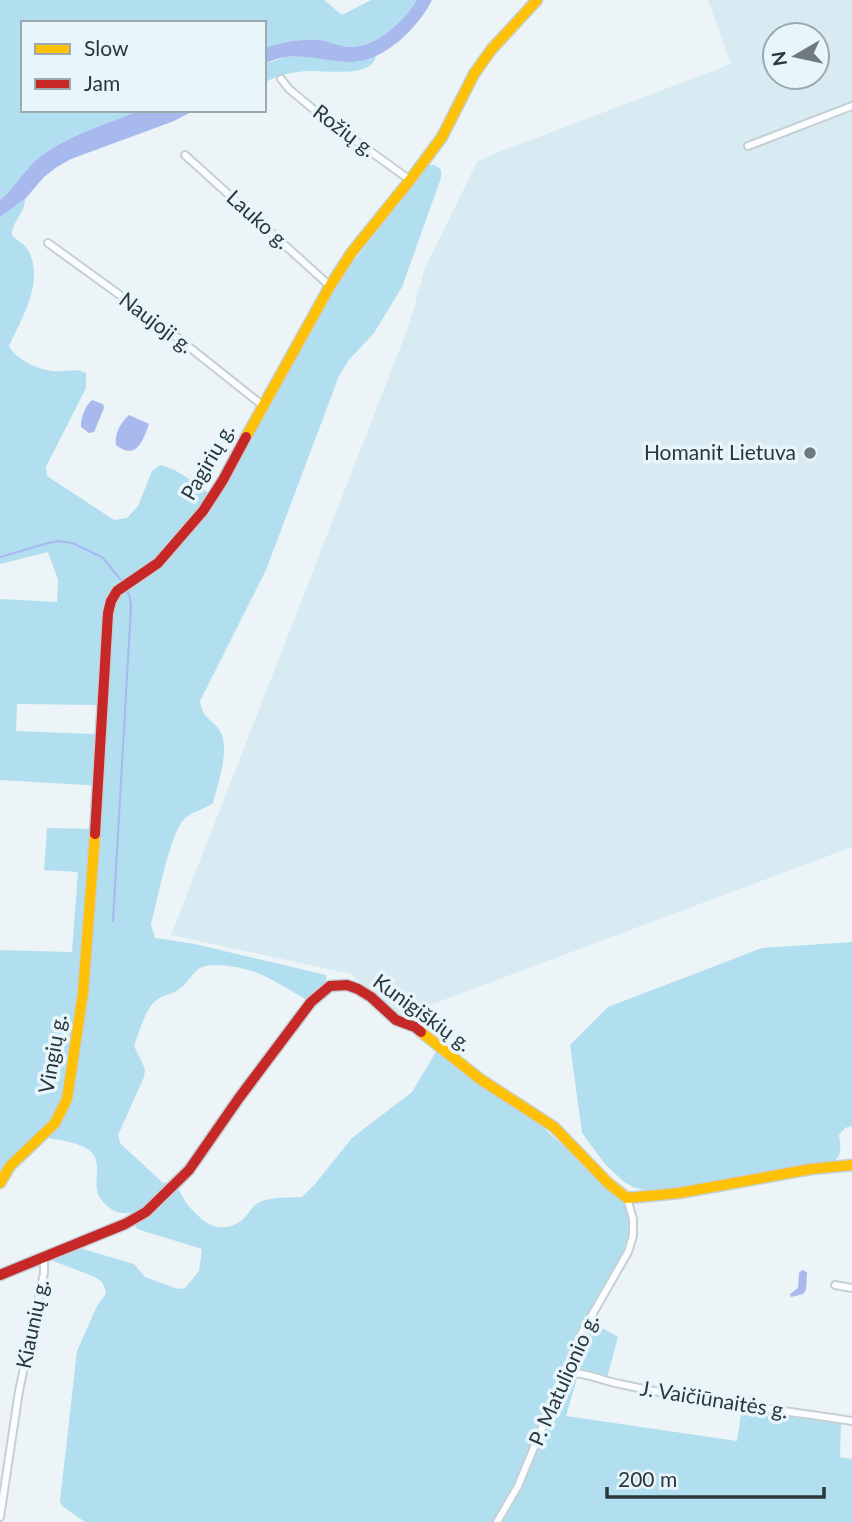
<svg xmlns="http://www.w3.org/2000/svg" width="852" height="1522" font-family="Lato,sans-serif">
  <style>
    .built { fill: #d9ebf2; fill-rule: evenodd }
    .green { fill: #b2dff0; fill-rule: evenodd }
    .water { fill: #a8b9ee }
    .lines { fill: none; stroke-linecap: round; stroke-linejoin: round }
    .stream { stroke: #a8b9ee; stroke-width: 2 }
    .street-casing { stroke: #c5d0d4; stroke-width: 10 }
    .slow-casing { stroke: #c5d0d4; stroke-width: 13 }
    .jam-casing { stroke: #c5d0d4; stroke-width: 13 }
    .street { stroke: #fcfdfe; stroke-width: 6 }
    .slow { stroke: #ffc107; stroke-width: 10 }
    .jam { stroke: #c62828; stroke-width: 10 }
    .poi-dot { fill: #6e7a7f; stroke: #e8f6fc; stroke-width: 2.5 }
    .labels { text-anchor: middle; stroke-width: 7; stroke-linejoin: round; paint-order: stroke }
    .street-label { font-size: 21px; fill: #2a383e; stroke: #e8f6fc }
    .poi-label { font-size: 21px; fill: #2a383e; stroke: #e8f6fc; text-anchor: end }
  </style>
  <rect width="100%" height="100%" fill="#ecf4f7"/>
  <path class="built" d="M 708,0 L 852,0 L 852,847 L 398,1017 L 351,974 L 171,935 L 409,325 L 425,268 L 477,162 L 496,153 L 731,64 ZM 775,35 L 817,35 L 817,77 L 775,77 Z"/>
  <path class="green" d="M 0,0 L 324,0 L 342,15 L 371,0 L 417,0 C 404,21 377,47 351,47 C 340,47 330,41 319,40 C 300,39 282,42 264,48 L 264,23 L 23,23 L 23,110 L 140,110 C 107,124 69,135 41,156 C 24,169 16,187 0,200 Z
    M 376,55 C 374,79 324,70 307,71 C 292,72 277,75 264,83 L 264,64 L 286,57 L 307,56 L 347,62 L 359,62 Z
    M 428,165 L 435,165 L 441,170 L 441,178 L 402,287 L 374,333 L 348,361 L 339,376 L 266,570 L 200,701 C 202,716 208,717 218,728 C 232,745 218,783 213,803 C 204,810 192,811 184,819 C 170,834 157,901 151,925 L 155,938 L 195,944 L 326,975 C 328,985 317,992 310,998 L 305,999 C 290,990 274,980 258,973 C 244,968 213,961 200,968 C 193,972 188,982 182,987 C 174,994 166,994 158,999 C 146,1006 139,1033 134,1046 L 145,1069 L 144,1077 L 118,1135 L 120,1143 L 163,1183 L 171,1182 C 180,1188 181,1195 187,1204 C 192,1210 201,1219 207,1223 C 218,1230 234,1228 243,1219 C 249,1214 251,1207 258,1203 C 271,1196 289,1198 302,1197 L 315,1184 L 352,1138 L 412,1092 L 437,1050 L 484,1086 L 538,1123 L 622,1200 C 633,1217 629,1237 624,1255 L 566,1357 L 512,1493 L 494,1522 L 85,1522 L 62,1506 L 60,1501 L 77,1351 L 97,1306 L 105,1295 L 106,1291 L 102,1282 L 95,1277 L 51,1260 L 53,1257 L 76,1247 L 134,1264 L 145,1277 L 178,1289 L 185,1288 L 199,1271 L 202,1249 L 137,1229 L 135,1225 L 138,1221 L 137,1212 C 124,1214 115,1214 106,1205 C 87,1187 104,1170 93,1154 C 84,1141 50,1139 36,1136 L 5,1163 L 0,1172 L 0,950 L 72,952 L 78,872 L 44,870 L 47,828 L 99,829 L 103,786 L 0,780 L 0,599 L 57,602 L 58,580 L 48,552 L 0,564 L 0,217 L 25,199 C 25,213 12,222 12,235 C 17,241 25,244 28,250 C 45,281 22,318 9,346 C 16,360 38,369 52,371 C 65,373 74,367 86,373 L 86,388 L 46,467 L 47,476 L 114,520 L 127,518 L 138,506 L 152,471 L 160,465 C 182,470 199,488 217,498 L 225,487 L 309,332 L 350,266 ZM 17,704 L 98,705 L 96,734 L 16,731 Z
    M 852,942 L 852,1126 L 845,1128 L 839,1135 C 840,1145 843,1155 834,1161 L 775,1171 L 677,1191 L 656,1192 L 635,1188 L 624,1182 L 605,1164 L 582,1133 L 570,1045 L 608,1007 L 762,948 Z
    M 592,1322 L 618,1337 L 607,1378 L 581,1371 C 565,1356 584,1337 592,1322 Z
    M 578,1375 L 566,1416 L 737,1441 L 742,1407 L 841,1422 L 840,1457 L 852,1459 L 852,1522 L 501,1522 L 516,1497 L 564,1380 L 568,1376 Z"/>
  <path class="water" d="M 417,0 L 432,0 C 419,27 382,64 349,62 C 319,61 294,49 264,64 L 264,48 C 282,42 300,39 319,40 C 330,41 340,47 351,47 C 377,47 404,21 417,0 Z
    M 140,110 L 195,110 L 174,121 L 71,159 L 57,167 L 44,177 L 25,199 L 0,217 L 0,200 C 16,187 24,169 41,156 C 69,135 107,124 140,110 Z
    M 92,400 L 103,404 L 104,408 L 94,432 L 89,433 L 81,427 C 81,417 85,406 92,400 Z
    M 129,415 L 149,424 C 143,441 136,461 116,445 C 114,434 121,422 129,415 Z
    M 802,1270 L 807,1272 L 806,1290 L 803,1294 L 791,1297 L 790,1294 L 798,1288 L 799,1273 Z"/>
  <g class="lines">
    <path class="stream" d="M 0,557 L 48,543 L 58,541 L 72,543 L 102,557 L 121,580
      M 113,921 L 131,607 L 130,597 L 127,591"/>
    <g class="street-casing">
      <path id="street" d="M 281,79 L 289,89 L 324,118 L 410,180
        M 748,146 L 852,106
        M 185,155 L 330,286
        M 48,243 L 164,327 L 262,405
        M 835,1285 L 852,1288
        M 563,1375 C 579,1369 602,1381 620,1384 C 696,1401 775,1409 852,1421
        M 0,1517 L 19,1391 L 44,1273 L 44,1256
        M 497,1522 L 518,1486 L 581,1334 L 628,1252 L 633,1236 L 633,1219 L 627,1198"/>
    </g>
    <g class="slow-casing">
      <path id="slow" d="M 246,437 L 330,286 L 352,252 L 410,180 L 442,137 L 474,74 L 491,50 L 537,0
        M 421,1032 L 480,1079 L 554,1127 L 609,1184 L 627,1198 L 679,1193 L 811,1169 L 852,1165
        M 0,1183 L 10,1166 L 55,1123 L 67,1099 L 83,993 L 95,834"/>
    </g>
    <g class="jam-casing">
      <path id="jam" d="M 95,834 L 108,613 L 111,601 L 117,591 L 158,563 L 203,511 L 223,480 L 246,437
        M 0,1275 L 125,1224 L 146,1212 L 189,1170 L 239,1098 L 311,1002 L 330,986 L 347,985 L 358,989 L 371,997 L 396,1020 L 415,1027 L 421,1032"/>
    </g>
    <use href="#street" class="street"/>
    <use href="#slow" class="slow"/>
    <use href="#jam" class="jam"/>
  </g>
  <circle class="poi-dot" cx="810" cy="453" r="7"/>
  <g class="labels">
    <g class="street-label">
      <text transform="translate(344 131) rotate(37)" y="7">Rožių g.</text>
      <text transform="translate(258 220) rotate(42)" y="7">Lauko g.</text>
      <text transform="translate(156 323) rotate(37)" y="7">Naujoji g.</text>
      <text transform="translate(208 462) rotate(-60)" y="7">Pagirių g.</text>
      <text transform="translate(422 1013) rotate(36)" y="7">Kunigiškių g.</text>
      <text transform="translate(53 1054) rotate(-80)" y="7">Vingių g.</text>
      <text transform="translate(33 1324) rotate(-78)" y="7">Kiaunių g.</text>
      <text transform="translate(564 1380) rotate(-66)" y="7">P. Matulionio g.</text>
      <text transform="translate(714 1400) rotate(9)" y="7">J. Vaičiūnaitės g.</text>
    </g>
    <g class="poi-label">
      <text x="796" y="460">Homanit Lietuva</text>
    </g>
  </g>
  <rect x="21" y="21" width="245" height="91" fill="#e8f6fc" stroke="#9caab0" stroke-width="2"/>
  <rect x="35" y="44" width="35" height="10" fill="#ffc107" stroke="#9caab0" stroke-width="2"/>
  <text x="84" y="56" font-size="21" fill="#2a383e">Slow</text>
  <rect x="35" y="79" width="35" height="10" fill="#c62828" stroke="#9caab0" stroke-width="2"/>
  <text x="84" y="91" font-size="21" fill="#2a383e">Jam</text>
  <g transform="translate(796 56) rotate(261)"><circle r="33" fill="#e8f6fc" stroke="#9caab0" stroke-width="2"/>
  <path d="M0-5L12 26L0 18L-12 26Z" fill="#6e7a7f"/>
  <text y="-10" font-size="19" font-weight="bold" text-anchor="middle" fill="#2a383e">N</text>
  </g>
  <path d="M607 1487v10h217v-10" fill="none" stroke="#2a383e" stroke-width="3.5"/>
  <text x="618" y="1487" font-size="21" fill="#2a383e" stroke="#e8f6fc" stroke-width="5" paint-order="stroke">200 m</text>
</svg>
